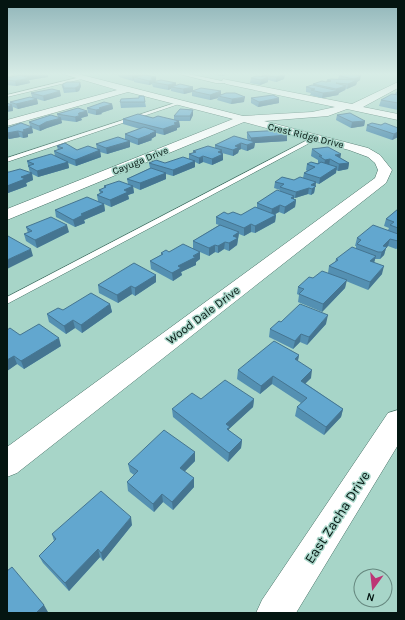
<svg xmlns="http://www.w3.org/2000/svg" width="405" height="620" font-family="Karla,sans-serif">
  <style>
    .lines { fill: none; stroke-linecap: round; stroke-linejoin: round }
    .lane-casing { stroke: #457065; stroke-width: 1 }
    .street-casing { stroke: #457065; stroke-width: 1 }
    .lane { fill: #fff; fill-rule: evenodd }
    .street { fill: #fff; fill-rule: evenodd }
    .wall { fill: #5490b2 }
    .shaded-wall { fill: #457591 }
    .building { fill: #62a7cf; stroke: #457591 }
    .labels { text-anchor: middle; stroke-width: 3; stroke-linejoin: round; paint-order: stroke }
    .far-street-label { font-size: 10px; fill: #041511; stroke: #a7d5c8 }
    .street-label { font-size: 12px; fill: #041511; stroke: #a7d5c8 }
    .near-street-label { font-size: 14px; fill: #041511; stroke: #a7d5c8 }
  </style>
  <rect width="100%" height="100%" fill="#a7d5c8"/>
  <g class="lines">
    <g class="lane-casing">
      <path id="lane" d="M 179,74 L 188,74 L 232,83 L 216,83 Z
        M 81,77 L 82,79 L 7,97 L 7,95 Z
        M 178,102 L 182,103 L 7,162 L 7,158 Z
        M 317,135 L 319,136 L 319,138 L 7,304 L 7,297 Z"/>
    </g>
    <g class="street-casing">
      <path id="street" d="M 7,74 L 16,74 L 7,77 Z
        M 63,74 L 78,74 L 243,116 L 312,112 L 335,107 L 226,84 L 222,81 L 223,79 L 352,104 L 398,82 L 398,88 L 363,107 L 398,114 L 398,120 L 347,109 L 328,116 L 264,121 L 368,148 L 380,155 L 392,170 L 386,183 L 17,473 L 7,477 L 7,447 L 375,178 L 378,170 L 375,163 L 368,157 L 349,150 L 244,122 L 7,220 L 7,209 L 233,119 L 128,92 L 7,126 L 7,120 L 117,90 Z
        M 398,410 L 398,445 L 296,613 L 256,613 L 262,600 L 388,413 Z"/>
    </g>
    <use href="#lane" class="lane"/>
    <use href="#street" class="street"/>
  </g>
  <path class="wall" d="M 20,74 L 48,74 L 48,77 L 29,80 L 30,83 L 16,86 L 7,85 L 7,78 L 20,75 Z
    M 111,74 L 142,74 L 142,75 L 156,77 L 156,81 L 176,83 L 176,85 L 193,87 L 193,91 L 221,91 L 221,94 L 244,102 L 231,104 L 217,100 L 218,98 L 210,100 L 192,96 L 192,92 L 184,94 L 171,91 L 171,89 L 168,90 L 153,87 L 152,84 L 149,85 L 134,82 L 134,80 L 133,81 L 119,77 L 118,75 L 115,75 Z
    M 213,74 L 229,74 L 222,76 Z
    M 285,74 L 284,79 L 276,82 L 268,80 L 268,82 L 260,85 L 250,83 L 251,78 L 261,77 L 262,75 Z
    M 334,74 L 353,74 L 360,80 L 357,82 L 356,85 L 346,89 L 345,90 L 339,93 L 338,95 L 322,98 L 310,95 L 311,93 L 306,92 L 306,87 L 313,85 L 313,84 L 326,82 L 327,80 L 338,79 L 339,76 L 341,76 Z
    M 62,86 L 81,86 L 79,91 L 76,92 L 64,93 Z
    M 398,91 L 398,110 L 379,106 L 381,100 L 395,94 L 396,92 Z
    M 31,93 L 61,96 L 44,101 L 37,99 L 38,104 L 18,109 L 13,107 L 13,111 L 10,105 L 10,102 L 32,97 Z
    M 139,98 L 145,102 L 146,107 L 121,108 L 120,102 Z
    M 251,98 L 279,98 L 279,103 L 258,107 L 251,103 Z
    M 112,104 L 113,109 L 101,113 L 102,114 L 96,115 L 88,113 L 87,108 Z
    M 87,111 L 88,116 L 81,118 L 82,120 L 76,122 L 61,120 L 62,123 L 47,128 L 40,131 L 32,128 L 33,133 L 28,134 L 28,137 L 23,138 L 20,137 L 9,139 L 7,138 L 7,128 L 30,126 L 29,122 L 58,117 L 57,114 Z
    M 193,115 L 190,121 L 179,121 L 180,127 L 177,128 L 177,130 L 164,135 L 156,133 L 156,136 L 151,139 L 152,140 L 138,145 L 130,142 L 130,147 L 107,154 L 100,152 L 101,157 L 76,166 L 68,163 L 69,168 L 38,177 L 32,174 L 33,180 L 26,183 L 27,186 L 8,193 L 7,193 L 7,172 L 9,172 L 30,173 L 27,161 L 55,156 L 54,151 L 58,150 L 57,146 L 77,150 L 97,149 L 96,144 L 125,139 L 125,134 L 140,129 L 123,124 L 123,119 L 153,118 L 174,120 L 174,116 Z
    M 337,115 L 365,121 L 364,126 L 351,128 L 336,120 Z
    M 367,125 L 398,128 L 398,137 L 392,140 L 366,131 Z
    M 247,132 L 287,135 L 287,141 L 255,143 L 254,148 L 247,151 L 241,149 L 239,150 L 238,153 L 233,156 L 222,153 L 223,154 L 223,160 L 212,165 L 203,162 L 199,164 L 195,162 L 195,167 L 173,176 L 166,174 L 166,179 L 140,190 L 133,187 L 134,193 L 128,195 L 129,199 L 111,207 L 104,204 L 105,211 L 84,220 L 85,223 L 75,227 L 56,217 L 55,210 L 98,201 L 97,195 L 100,193 L 99,190 L 104,188 L 104,186 L 128,184 L 127,179 L 150,168 L 149,163 L 165,163 L 189,159 L 189,154 L 193,153 L 193,151 L 215,148 L 215,145 L 248,140 L 247,138 Z
    M 312,149 L 340,158 L 349,163 L 348,169 L 338,171 L 336,170 L 336,173 L 319,184 L 316,183 L 314,193 L 311,195 L 308,194 L 295,198 L 294,198 L 294,199 L 296,200 L 295,207 L 284,214 L 279,212 L 274,215 L 276,215 L 275,222 L 255,233 L 251,232 L 244,236 L 239,234 L 237,245 L 229,251 L 224,249 L 218,253 L 215,252 L 209,256 L 200,252 L 200,259 L 196,262 L 196,265 L 181,272 L 182,275 L 173,281 L 151,269 L 150,261 L 161,255 L 161,253 L 193,248 L 193,241 L 219,225 L 216,224 L 216,217 L 228,214 L 241,215 L 257,208 L 257,203 L 280,191 L 280,190 L 274,188 L 275,182 L 294,180 L 303,178 L 304,173 L 307,171 L 306,170 L 307,164 L 319,163 L 318,163 L 318,160 L 311,156 Z
    M 398,209 L 398,248 L 396,249 L 388,246 L 386,248 L 384,255 L 380,259 L 375,259 L 374,262 L 382,274 L 368,290 L 346,281 L 345,288 L 322,312 L 298,302 L 299,295 L 297,294 L 298,287 L 313,278 L 328,273 L 329,266 L 335,262 L 336,259 L 356,249 L 356,246 L 355,246 L 357,238 L 388,230 L 389,228 L 384,226 L 386,219 Z
    M 26,227 L 69,232 L 37,248 L 26,241 L 24,234 L 28,233 Z
    M 156,275 L 156,282 L 135,296 L 132,294 L 118,303 L 99,293 L 98,285 Z
    M 110,304 L 112,312 L 82,333 L 75,328 L 66,334 L 49,322 L 47,314 L 63,310 Z
    M 326,324 L 307,345 L 300,342 L 293,349 L 269,337 L 270,329 Z
    M 7,330 L 20,335 L 61,346 L 24,369 L 17,364 L 7,371 Z
    M 299,355 L 298,361 L 311,378 L 305,383 L 343,409 L 341,417 L 324,435 L 295,416 L 297,407 L 301,403 L 272,384 L 260,394 L 237,379 L 238,370 Z
    M 201,399 L 254,399 L 253,407 L 229,429 L 229,431 L 242,440 L 241,448 L 228,462 L 173,417 L 172,409 Z
    M 195,452 L 195,461 L 184,472 L 194,487 L 173,510 L 163,502 L 154,512 L 128,491 L 127,482 L 134,475 L 130,472 L 128,464 Z
    M 132,525 L 103,561 L 100,557 L 69,591 L 43,563 L 39,556 L 54,541 L 52,534 Z"/>
  <path class="shaded-wall" d="M 38,74 L 48,74 L 48,77 L 29,80 L 30,83 L 16,86 L 15,81 L 28,79 L 27,76 Z
    M 137,74 L 142,74 L 142,77 L 134,77 L 134,80 L 133,81 L 132,76 Z
    M 223,74 L 229,74 L 222,76 Z
    M 285,74 L 284,79 L 276,82 L 276,77 Z
    M 361,76 L 360,80 L 357,82 L 356,85 L 347,89 L 348,84 L 353,82 L 354,79 Z
    M 156,77 L 156,82 L 152,82 L 152,84 L 149,85 L 149,81 L 151,78 Z
    M 268,77 L 268,82 L 260,85 L 261,80 Z
    M 80,82 L 81,86 L 79,91 L 76,92 L 75,88 Z
    M 176,83 L 176,88 L 171,87 L 171,89 L 168,90 L 168,85 Z
    M 346,86 L 345,90 L 339,93 L 338,95 L 322,98 L 323,93 L 336,91 L 336,89 Z
    M 193,87 L 193,91 L 192,91 L 192,92 L 184,94 L 183,89 Z
    M 60,91 L 61,96 L 44,101 L 43,96 Z
    M 221,91 L 221,96 L 218,96 L 218,98 L 210,100 L 210,95 Z
    M 245,97 L 244,102 L 231,104 L 232,99 Z
    M 279,98 L 279,103 L 258,107 L 259,102 Z
    M 37,99 L 38,104 L 18,109 L 16,104 Z
    M 112,104 L 113,109 L 101,113 L 102,114 L 96,115 L 96,110 L 99,108 Z
    M 12,105 L 13,111 L 7,112 L 7,107 Z
    M 193,110 L 193,115 L 190,121 L 190,116 Z
    M 87,111 L 88,116 L 81,118 L 82,120 L 76,122 L 75,117 L 79,113 Z
    M 61,118 L 62,123 L 47,128 L 40,131 L 39,126 L 46,122 Z
    M 179,121 L 180,127 L 177,128 L 177,130 L 164,135 L 163,129 L 174,123 Z
    M 365,121 L 364,126 L 351,128 L 352,122 Z
    M 32,127 L 33,133 L 28,134 L 28,137 L 23,138 L 22,132 L 23,130 Z
    M 18,131 L 20,137 L 9,139 L 7,133 Z
    M 156,131 L 156,136 L 151,139 L 152,140 L 138,145 L 138,139 Z
    M 398,132 L 398,137 L 392,140 L 394,134 Z
    M 287,135 L 287,141 L 255,143 L 254,148 L 247,151 L 247,145 L 251,144 L 251,138 Z
    M 130,141 L 130,147 L 107,154 L 106,148 Z
    M 241,143 L 241,149 L 239,150 L 238,153 L 233,156 L 233,150 L 235,146 Z
    M 100,150 L 101,157 L 76,166 L 75,160 Z
    M 222,150 L 222,154 L 223,154 L 223,160 L 212,165 L 212,159 L 218,152 Z
    M 341,154 L 340,160 L 335,155 Z
    M 203,156 L 203,162 L 199,164 L 199,158 Z
    M 330,159 L 329,166 L 324,166 L 325,160 Z
    M 195,161 L 195,167 L 173,176 L 173,170 Z
    M 68,162 L 69,168 L 38,177 L 37,171 Z
    M 349,163 L 348,169 L 338,171 L 339,164 Z
    M 337,167 L 336,173 L 319,184 L 320,178 Z
    M 32,173 L 33,180 L 26,183 L 27,186 L 8,193 L 7,186 L 21,177 Z
    M 166,173 L 166,179 L 140,190 L 140,183 Z
    M 316,182 L 314,193 L 311,195 L 312,189 L 311,185 Z
    M 133,186 L 134,193 L 128,195 L 129,199 L 111,207 L 110,200 L 124,190 Z
    M 309,188 L 308,194 L 295,198 L 296,192 Z
    M 294,196 L 294,202 L 296,200 L 295,207 L 284,214 L 285,207 L 291,198 Z
    M 104,204 L 105,211 L 84,220 L 85,223 L 75,227 L 73,220 L 81,214 Z
    M 280,205 L 279,212 L 271,216 L 272,209 Z
    M 276,215 L 275,222 L 255,233 L 255,226 Z
    M 251,224 L 251,232 L 244,236 L 244,228 Z
    M 67,225 L 69,232 L 37,248 L 35,240 Z
    M 239,232 L 237,245 L 229,251 L 229,243 L 233,236 Z
    M 390,239 L 388,246 L 386,248 L 384,255 L 380,259 L 383,246 Z
    M 225,242 L 224,249 L 218,253 L 218,246 Z
    M 215,245 L 215,252 L 209,256 L 209,248 Z
    M 31,249 L 33,256 L 7,269 L 7,260 Z
    M 200,252 L 200,259 L 196,262 L 196,265 L 181,272 L 182,275 L 173,281 L 172,273 L 178,266 Z
    M 376,256 L 374,263 L 370,261 Z
    M 384,266 L 382,274 L 368,290 L 370,282 Z
    M 156,275 L 156,282 L 135,296 L 135,288 Z
    M 347,280 L 345,288 L 322,312 L 323,304 Z
    M 131,286 L 132,294 L 118,303 L 117,295 Z
    M 110,304 L 112,312 L 82,333 L 81,325 Z
    M 328,315 L 326,324 L 307,345 L 309,337 Z
    M 73,320 L 75,328 L 66,334 L 64,326 Z
    M 301,334 L 300,342 L 293,349 L 295,341 Z
    M 59,338 L 61,346 L 24,369 L 21,361 Z
    M 299,355 L 297,364 L 295,359 Z
    M 14,356 L 17,364 L 7,371 L 7,360 Z
    M 312,370 L 311,378 L 300,389 L 301,381 Z
    M 273,376 L 272,384 L 260,394 L 261,386 Z
    M 254,399 L 253,407 L 229,429 L 229,435 L 226,424 Z
    M 343,409 L 341,417 L 324,435 L 326,427 Z
    M 242,440 L 241,448 L 228,462 L 229,453 Z
    M 195,452 L 195,461 L 180,476 L 180,468 Z
    M 194,478 L 194,487 L 173,510 L 172,502 Z
    M 162,494 L 163,502 L 154,512 L 153,504 Z
    M 131,517 L 132,525 L 103,561 L 101,553 Z
    M 98,549 L 100,557 L 69,591 L 65,583 Z
    M 44,605 L 48,612 L 47,613 L 36,613 Z"/>
  <path class="building" d="M 21,74 L 38,74 L 27,76 Z
    M 124,74 L 139,74 L 132,76 Z
    M 262,74 L 285,74 L 276,77 L 262,75 Z
    M 344,74 L 352,74 L 361,76 L 354,79 L 339,76 Z
    M 20,75 L 29,78 L 15,81 L 7,80 L 7,78 Z
    M 145,75 L 156,77 L 151,78 L 154,79 L 149,81 L 134,77 Z
    M 256,76 L 268,77 L 261,80 L 251,78 Z
    M 331,79 L 357,80 L 348,84 L 336,83 L 346,86 L 336,89 L 313,84 L 322,81 L 326,82 L 331,81 L 327,80 Z
    M 161,80 L 176,83 L 168,85 L 152,82 Z
    M 67,82 L 80,82 L 79,86 L 75,88 L 63,88 L 64,86 L 62,86 L 63,84 Z
    M 180,84 L 193,87 L 183,89 L 171,87 Z
    M 312,85 L 339,91 L 323,93 L 311,90 L 315,89 L 306,87 Z
    M 201,88 L 221,91 L 210,95 L 192,91 Z
    M 52,89 L 60,91 L 43,96 L 31,93 Z
    M 226,93 L 235,93 L 245,97 L 232,99 L 218,96 Z
    M 392,94 L 398,95 L 398,103 L 381,100 Z
    M 273,95 L 279,98 L 259,102 L 251,98 Z
    M 139,96 L 144,96 L 145,102 L 120,102 L 121,99 L 139,98 Z
    M 30,97 L 37,99 L 16,104 L 10,102 Z
    M 104,102 L 112,104 L 99,108 L 101,109 L 96,110 L 87,108 Z
    M 7,103 L 12,105 L 7,107 Z
    M 78,108 L 87,111 L 79,113 L 78,114 L 81,115 L 75,117 L 57,114 Z
    M 180,109 L 193,110 L 190,116 L 174,116 Z
    M 350,113 L 365,121 L 352,122 L 337,115 Z
    M 138,114 L 153,118 L 158,116 L 179,121 L 174,123 L 177,124 L 163,129 L 123,119 Z
    M 51,115 L 61,118 L 46,122 L 39,126 L 29,122 Z
    M 21,123 L 32,127 L 23,130 L 27,131 L 22,132 L 18,131 L 7,133 L 7,128 Z
    M 372,123 L 381,125 L 385,123 L 398,128 L 398,132 L 394,134 L 367,125 Z
    M 144,127 L 156,131 L 150,134 L 151,134 L 138,139 L 125,134 Z
    M 284,130 L 287,135 L 251,138 L 247,132 Z
    M 234,136 L 255,142 L 247,145 L 241,143 L 235,146 L 239,147 L 233,150 L 215,145 Z
    M 118,137 L 130,141 L 106,148 L 96,144 Z
    M 65,143 L 77,150 L 88,146 L 100,150 L 75,160 L 54,151 L 63,148 L 57,146 Z
    M 208,146 L 222,150 L 218,152 L 223,154 L 212,159 L 203,156 L 199,158 L 189,154 L 196,152 L 193,151 Z
    M 328,147 L 341,154 L 335,155 L 349,163 L 339,164 L 330,159 L 325,160 L 319,156 L 322,156 L 312,149 Z
    M 51,154 L 68,162 L 37,171 L 28,166 L 34,164 L 27,161 Z
    M 183,157 L 195,161 L 173,170 L 149,163 L 156,160 L 165,163 Z
    M 311,162 L 318,164 L 321,162 L 337,167 L 320,178 L 304,173 L 315,167 L 307,164 Z
    M 151,168 L 166,173 L 140,183 L 127,179 Z
    M 20,169 L 32,173 L 21,177 L 25,179 L 7,186 L 7,172 L 9,172 Z
    M 282,177 L 294,180 L 300,177 L 316,182 L 311,185 L 316,186 L 312,189 L 309,188 L 296,192 L 280,187 L 284,184 L 275,182 Z
    M 119,181 L 133,186 L 124,190 L 128,192 L 110,200 L 97,195 L 103,192 L 99,190 L 106,187 L 104,186 Z
    M 277,190 L 294,196 L 291,198 L 296,200 L 285,207 L 280,205 L 272,209 L 257,203 Z
    M 87,197 L 104,204 L 81,214 L 83,215 L 73,220 L 55,210 Z
    M 255,207 L 276,215 L 255,226 L 251,224 L 244,228 L 216,217 L 224,212 L 228,214 L 233,212 L 241,215 Z
    M 398,209 L 398,228 L 390,225 L 394,222 L 386,219 Z
    M 51,217 L 67,225 L 35,240 L 24,234 L 32,231 L 26,227 Z
    M 220,225 L 239,232 L 233,236 L 238,238 L 229,243 L 225,242 L 218,246 L 215,245 L 209,248 L 193,241 Z
    M 373,225 L 398,234 L 398,241 L 390,239 L 383,246 L 387,247 L 382,252 L 378,252 L 357,244 L 361,240 L 357,238 Z
    M 7,236 L 8,236 L 31,249 L 7,260 Z
    M 183,244 L 200,252 L 193,256 L 196,257 L 178,266 L 181,268 L 172,273 L 150,261 L 163,254 L 161,253 L 166,250 L 169,252 Z
    M 352,247 L 376,256 L 370,261 L 384,266 L 370,282 L 329,266 L 338,260 L 336,259 Z
    M 134,263 L 156,275 L 135,288 L 131,286 L 117,295 L 98,285 Z
    M 322,271 L 347,280 L 323,304 L 299,294 L 304,289 L 298,287 L 309,277 L 313,278 Z
    M 91,293 L 110,304 L 81,325 L 73,320 L 64,326 L 47,314 L 58,308 L 63,310 Z
    M 300,304 L 328,315 L 309,337 L 301,334 L 295,341 L 270,329 L 279,321 L 281,322 Z
    M 39,324 L 59,338 L 21,361 L 14,356 L 7,360 L 7,330 L 10,328 L 20,335 Z
    M 274,341 L 299,355 L 295,359 L 312,370 L 301,381 L 343,409 L 326,427 L 297,407 L 307,398 L 273,376 L 261,386 L 238,370 Z
    M 225,380 L 254,399 L 226,424 L 230,427 L 227,429 L 242,440 L 229,453 L 172,409 L 192,393 L 201,399 Z
    M 164,430 L 195,452 L 180,468 L 194,478 L 172,502 L 162,494 L 153,504 L 127,482 L 138,471 L 128,464 Z
    M 101,491 L 131,517 L 101,553 L 98,549 L 65,583 L 39,556 L 56,539 L 52,534 Z
    M 12,567 L 44,605 L 36,613 L 7,613 L 7,571 Z"/>
  <linearGradient id="sky" x2="0" y2="1"><stop stop-color="#90b5b9"/><stop offset="0.46" stop-color="#d7ece6"/><stop offset="1" stop-color="#d7ece6" stop-opacity="0"/></linearGradient>
  <rect width="405" height="161" fill="url(#sky)"/>
  <g class="labels">
    <g class="far-street-label">
      <text transform="translate(306 135) rotate(14)" y="4">Crest Ridge Drive</text>
      <text transform="translate(140 160) rotate(-22)" y="4">Cayuga Drive</text>
    </g>
    <g class="street-label">
      <text transform="translate(203 315) rotate(-37)" y="4">Wood Dale Drive</text>
    </g>
    <g class="near-street-label">
      <text transform="translate(337 517) rotate(-57)" y="5">East Zacha Drive</text>
    </g>
  </g>
  <rect width="405" height="620" fill="none" stroke="#041511" stroke-width="16"/>
  <g transform="translate(373 588) rotate(195)"><circle r="19" fill="#a7d5c8" stroke="#66887f"/>
  <path d="M0-3L7 15L0 10L-7 15Z" fill="#bd3575"/>
  <text y="-6" font-size="11" font-weight="bold" text-anchor="middle" fill="#041511">N</text>
  </g>
</svg>
